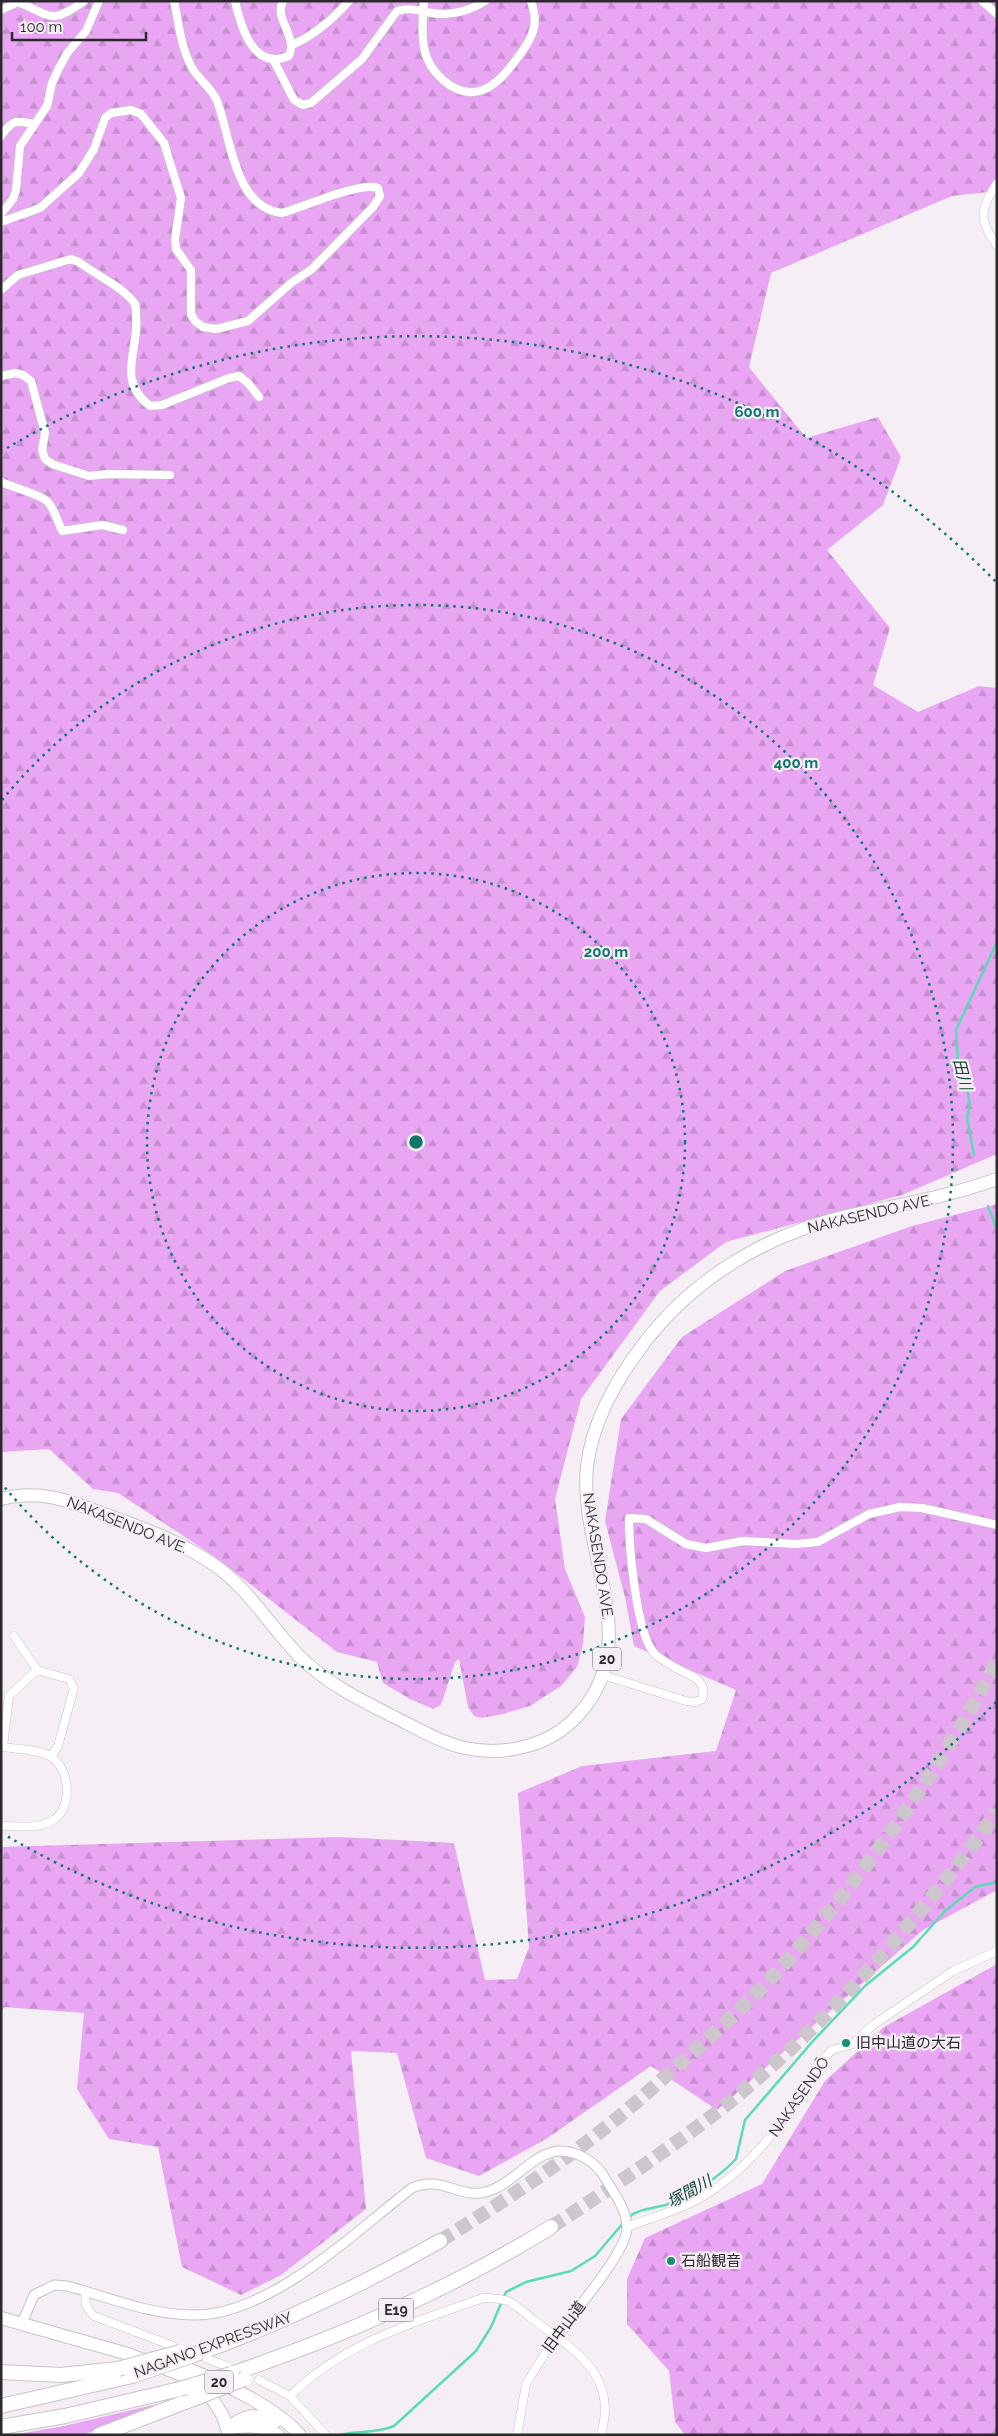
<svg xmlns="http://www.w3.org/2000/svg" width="998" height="2436" font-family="Raleway,'Noto Sans JP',sans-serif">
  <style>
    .grass { fill: #e8a5f3 }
    .forest { fill: url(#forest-firs) }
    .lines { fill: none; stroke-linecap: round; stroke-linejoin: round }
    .stream { stroke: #58dcb7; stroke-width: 2.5 }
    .motorway-tunnel { stroke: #cdc7cd; stroke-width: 14; stroke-dasharray: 14 7; stroke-linecap: butt }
    .minor-casing { stroke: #c8c3c9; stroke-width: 9 }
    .tertiary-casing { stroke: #c8c3c9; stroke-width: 11 }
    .trunk-casing { stroke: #c8c3c9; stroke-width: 14 }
    .motorway-casing { stroke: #c8c3c9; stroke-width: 16 }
    .minor { stroke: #fff; stroke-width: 8 }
    .tertiary { stroke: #fff; stroke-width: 9 }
    .trunk { stroke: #fff; stroke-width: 12 }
    .motorway { stroke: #fff; stroke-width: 14 }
    .motorway-bridge-casing { stroke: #c8c3c9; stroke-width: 16; stroke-linecap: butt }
    .motorway-bridge { stroke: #fff; stroke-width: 14 }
    .ring { fill: none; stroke: #0f766e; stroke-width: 2.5; stroke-dasharray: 2.5 5 }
    .poi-dot { fill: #178f73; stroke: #f5eff5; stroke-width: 2 }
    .labels { text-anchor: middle; stroke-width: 4.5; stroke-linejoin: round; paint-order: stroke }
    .shield { fill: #f5eff5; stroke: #686468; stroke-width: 1 }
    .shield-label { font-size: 14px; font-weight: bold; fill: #2b292c }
    .street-label { font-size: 15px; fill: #2b292c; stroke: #f5eff5 }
    .poi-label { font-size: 15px; fill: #2b292c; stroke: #f5eff5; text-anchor: start }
    .water-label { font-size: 16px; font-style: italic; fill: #114a3b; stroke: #f5eff5 }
    .centre { fill: #0f766e; stroke: #f5eff5; stroke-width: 2.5 }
    .ring-label { font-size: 15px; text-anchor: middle; font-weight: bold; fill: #0f766e; stroke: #f5eff5; stroke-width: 4.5; stroke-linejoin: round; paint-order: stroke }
  </style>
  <defs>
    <pattern id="forest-firs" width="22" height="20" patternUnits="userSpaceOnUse" patternTransform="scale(1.25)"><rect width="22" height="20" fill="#e8a6f3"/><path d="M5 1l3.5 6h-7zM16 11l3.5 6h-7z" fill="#c78fd0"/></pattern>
  </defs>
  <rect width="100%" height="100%" fill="#f5eff5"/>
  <path class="grass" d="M 153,2405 L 154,2407 L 83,2435 L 12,2435 L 64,2426 Z"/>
  <path class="forest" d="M 1,1 L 997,1 L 997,191 L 952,196 L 771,273 L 749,367 L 806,438 L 878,417 L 901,457 L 883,505 L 827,550 L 890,628 L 873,685 L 918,712 L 979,686 L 997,688 L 997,1154 L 902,1195 L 726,1242 L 660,1291 L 581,1399 L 555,1499 L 565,1569 L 585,1617 L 583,1644 L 577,1667 L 561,1686 L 530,1706 L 503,1714 L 481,1718 L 474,1716 L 468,1707 L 459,1659 L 455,1662 L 441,1705 L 433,1709 L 410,1699 L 383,1683 L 377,1662 L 337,1652 L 214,1556 L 118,1493 L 93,1489 L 49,1449 L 1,1452 Z
    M 997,1204 L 997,1890 L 923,1930 L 717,2110 L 651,2066 L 546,2139 L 479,2176 L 426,2158 L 397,2053 L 351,2051 L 366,2209 L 281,2275 L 241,2295 L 182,2267 L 158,2147 L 109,2139 L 77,2089 L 84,2013 L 4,2007 L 1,2013 L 1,1847 L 340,1837 L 454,1843 L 485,1980 L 517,1979 L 529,1947 L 518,1793 L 582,1766 L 716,1751 L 736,1690 L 634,1646 L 625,1597 L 605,1521 L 621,1419 L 682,1337 L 785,1271 L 912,1226 Z
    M 997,1964 L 997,2435 L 685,2435 L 675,2422 L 669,2371 L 627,2324 L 627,2279 L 645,2238 L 762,2184 L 825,2081 L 884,2027 Z"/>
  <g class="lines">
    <path class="stream" d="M 974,1155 L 967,1117 L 970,1105 L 966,1082 L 961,1074 L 958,1063 L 956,1030 L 997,942
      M 988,1206 L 997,1230
      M 628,2218 C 638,2208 655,2209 668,2204 C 692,2194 718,2178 736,2159 L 745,2120 L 813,2041 L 866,1985 L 913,1947 L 945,1911 L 975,1887 L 997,1882
      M 339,2435 C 358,2430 376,2434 394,2426 L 476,2351 L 491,2327 L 506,2292 L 526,2282 L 571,2271 L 595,2256 L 624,2222"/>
    <path class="motorway-tunnel" d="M 551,2227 C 606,2191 661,2155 713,2115 C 792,2054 862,1981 925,1905 C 950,1875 975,1844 997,1811
      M 440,2241 C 500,2204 559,2165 615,2120 C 641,2099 666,2075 692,2053 C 724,2024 757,1995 786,1962 C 868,1871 939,1770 997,1662"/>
    <g class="minor-casing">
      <path id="minor" d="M 235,1 C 241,27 253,71 289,56 C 290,53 292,48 291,44 C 290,30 275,15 283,1
        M 424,1 C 423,17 421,32 424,47 C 426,60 433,71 443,80 C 472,105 496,88 515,61 C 523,51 531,40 534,28 C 536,19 534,10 531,1
        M 982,1 L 997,14
        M 1,10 L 18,2 C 51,15 50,26 84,1
        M 292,45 C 315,35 332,20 349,1
        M 273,59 L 294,100 L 303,105 L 311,103 L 362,59 L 397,11 C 410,7 420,11 432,13 C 450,16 470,11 485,1
        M 1,136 C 13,120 14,120 34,124
        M 997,183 C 980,209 978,220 997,246
        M 1,214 L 13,199 L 16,190 L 20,146 L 47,106 L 52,83 L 59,68 L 68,52 L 86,31 L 99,1
        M 1,222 L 40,208 L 79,173 L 94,149 L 105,118 L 111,113 L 131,110 L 141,114 L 164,143 L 181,198 L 175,240 L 176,249 L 191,270 L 191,314 L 195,321 L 203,327 L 216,329 L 248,321 L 291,283 L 312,269 L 373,207 L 380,196 L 378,188 C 358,182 304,207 282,213 C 234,208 231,137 217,101 C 212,89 201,81 194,71 C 181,51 179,24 174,1
        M 1,290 L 18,275 L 71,259 L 79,262 C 94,274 125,288 135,304 C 136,307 136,312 136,315 C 140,350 115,379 150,406 L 162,405 L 229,378 L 239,376 L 248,383 L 259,397
        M 1,376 L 15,373 L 23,375 L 31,381 L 45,433 L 42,450 L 45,459 L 52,464 L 89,476 L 109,474 L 170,475
        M 1,482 C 12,487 42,495 48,502 C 54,509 58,522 62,531 L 102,525 L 123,530
        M 14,1636 L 37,1670 L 69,1679 L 74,1688 L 58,1746 L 51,1757
        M 603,1675 L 686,1701 L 695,1702 L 702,1699 C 705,1690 703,1685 697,1679 C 683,1671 665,1664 654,1653 C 636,1633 629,1546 629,1518 L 646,1519 L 686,1544 L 706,1548 L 743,1541 L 795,1544 L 818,1542 L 869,1514 L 900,1507 L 922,1508 L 997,1525
        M 1,1747 C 17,1749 36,1749 50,1756 C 71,1768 74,1811 50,1822 C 35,1829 18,1826 1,1826
        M 3,1747 L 9,1696 L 37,1670
        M 627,2227 C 652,2217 678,2211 702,2197 C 758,2164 792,2109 826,2056 L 832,2050 L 853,2044 L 873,2025 L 953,1971 L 997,1951
        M 86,2291 C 84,2302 86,2308 94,2316 L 173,2346
        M 207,2359 L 227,2366
        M 259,2380 L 290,2396 L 326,2435
        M 290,2396 C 343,2343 415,2322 483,2298 C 492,2298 502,2298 510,2302 C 519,2307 527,2315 535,2321 C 557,2338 587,2355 599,2382 C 607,2400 606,2416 601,2435
        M 517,2435 L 526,2384 L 555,2337"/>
    </g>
    <g class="tertiary-casing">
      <path id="tertiary" d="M 22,2323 L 34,2295 L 54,2285 L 67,2286 C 108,2297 150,2315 193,2315 C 270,2316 354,2232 412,2188 C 442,2174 461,2201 489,2191 C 514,2183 532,2154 558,2151 C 577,2150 596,2162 605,2178 C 614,2193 626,2209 627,2226 C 629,2250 571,2316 555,2337"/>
    </g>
    <g class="trunk-casing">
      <path id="trunk" d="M 1,1499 C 37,1489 68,1500 101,1513 C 142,1528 184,1542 220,1569 C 251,1593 272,1628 299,1656 C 329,1686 367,1703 404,1722 C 424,1732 443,1743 465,1748 C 484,1752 504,1752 523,1747 C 545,1742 564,1731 579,1714 C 646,1640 578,1551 587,1467 C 592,1421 618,1377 645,1342 C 695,1277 768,1234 847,1216 C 898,1205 948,1197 997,1179
        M 1,2318 L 128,2354 L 192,2379 L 213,2400 L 223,2416 L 229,2435
        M 183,2367 C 219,2381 274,2406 300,2435
        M 228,2428 C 244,2415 256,2412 275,2422
        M 228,2428 C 246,2426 262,2424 278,2435"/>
    </g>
    <g class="motorway-casing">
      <path id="motorway" d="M 191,2356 C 278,2325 360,2286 440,2241
        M 1,2372 L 61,2375 L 118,2369
        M 231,2374 C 343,2336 451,2289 551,2227
        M 1,2406 L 132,2376
        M 1,2427 L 65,2416 L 180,2389
        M 99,2435 L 193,2399"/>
    </g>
    <use href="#minor" class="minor"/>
    <use href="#tertiary" class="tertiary"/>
    <use href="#trunk" class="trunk"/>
    <use href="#motorway" class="motorway"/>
    <g class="motorway-bridge-casing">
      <path id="motorway-bridge" d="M 118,2369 L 180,2352
        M 132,2376 L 191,2356
        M 180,2389 L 231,2374
        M 193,2399 L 244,2379"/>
    </g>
    <use href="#motorway-bridge" class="motorway-bridge"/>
  </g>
  <g class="ring">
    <circle cx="416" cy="1142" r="269"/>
    <path d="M2 800A537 537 0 1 1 2 1484"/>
    <path d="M996 1702A806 806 0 0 1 7 1836M7 448A806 806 0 0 1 996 582"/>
  </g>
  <g class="poi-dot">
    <circle cx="846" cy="2043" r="5"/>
    <circle cx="671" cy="2261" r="5"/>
  </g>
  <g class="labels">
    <g class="shield">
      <rect x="593" y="1647.5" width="28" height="23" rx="4"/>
      <rect x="378.5" y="2298.5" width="35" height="23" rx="4"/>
      <rect x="205" y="2370.5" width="28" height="23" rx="4"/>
    </g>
    <g class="shield-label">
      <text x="607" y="1664">20</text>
      <text x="396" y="2315">E19</text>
      <text x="219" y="2387">20</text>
    </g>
    <g class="street-label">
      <text transform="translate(870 1214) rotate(-13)" y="5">NAKASENDO AVE.</text>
      <text transform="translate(127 1525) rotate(22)" y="5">NAKASENDO AVE.</text>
      <text transform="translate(598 1556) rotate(81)" y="5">NAKASENDO AVE.</text>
      <text transform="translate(799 2097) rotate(-55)" y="5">NAKASENDŌ</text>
      <text transform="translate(564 2327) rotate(-53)" y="5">旧中山道</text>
      <text transform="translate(213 2345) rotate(-20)" y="5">NAGANO EXPRESSWAY</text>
    </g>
    <g class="poi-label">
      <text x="856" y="2048">旧中山道の大石</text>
      <text x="681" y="2266">石船観音</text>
    </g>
    <g class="water-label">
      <text transform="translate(963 1074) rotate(76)" y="6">田川</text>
      <text transform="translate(689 2191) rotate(-29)" y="6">塚間川</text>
    </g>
  </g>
  <circle cx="416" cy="1142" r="8" class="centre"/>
  <g class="ring-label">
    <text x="757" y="417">600 m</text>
    <text x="796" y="768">400 m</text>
    <text x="606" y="957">200 m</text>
  </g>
  <rect width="998" height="2436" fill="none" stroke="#2b292c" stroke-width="5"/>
  <path d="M12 32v8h134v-8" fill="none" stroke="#2b292c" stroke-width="2.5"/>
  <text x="20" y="32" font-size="15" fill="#2b292c" stroke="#f5eff5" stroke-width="4" paint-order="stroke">100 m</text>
</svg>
